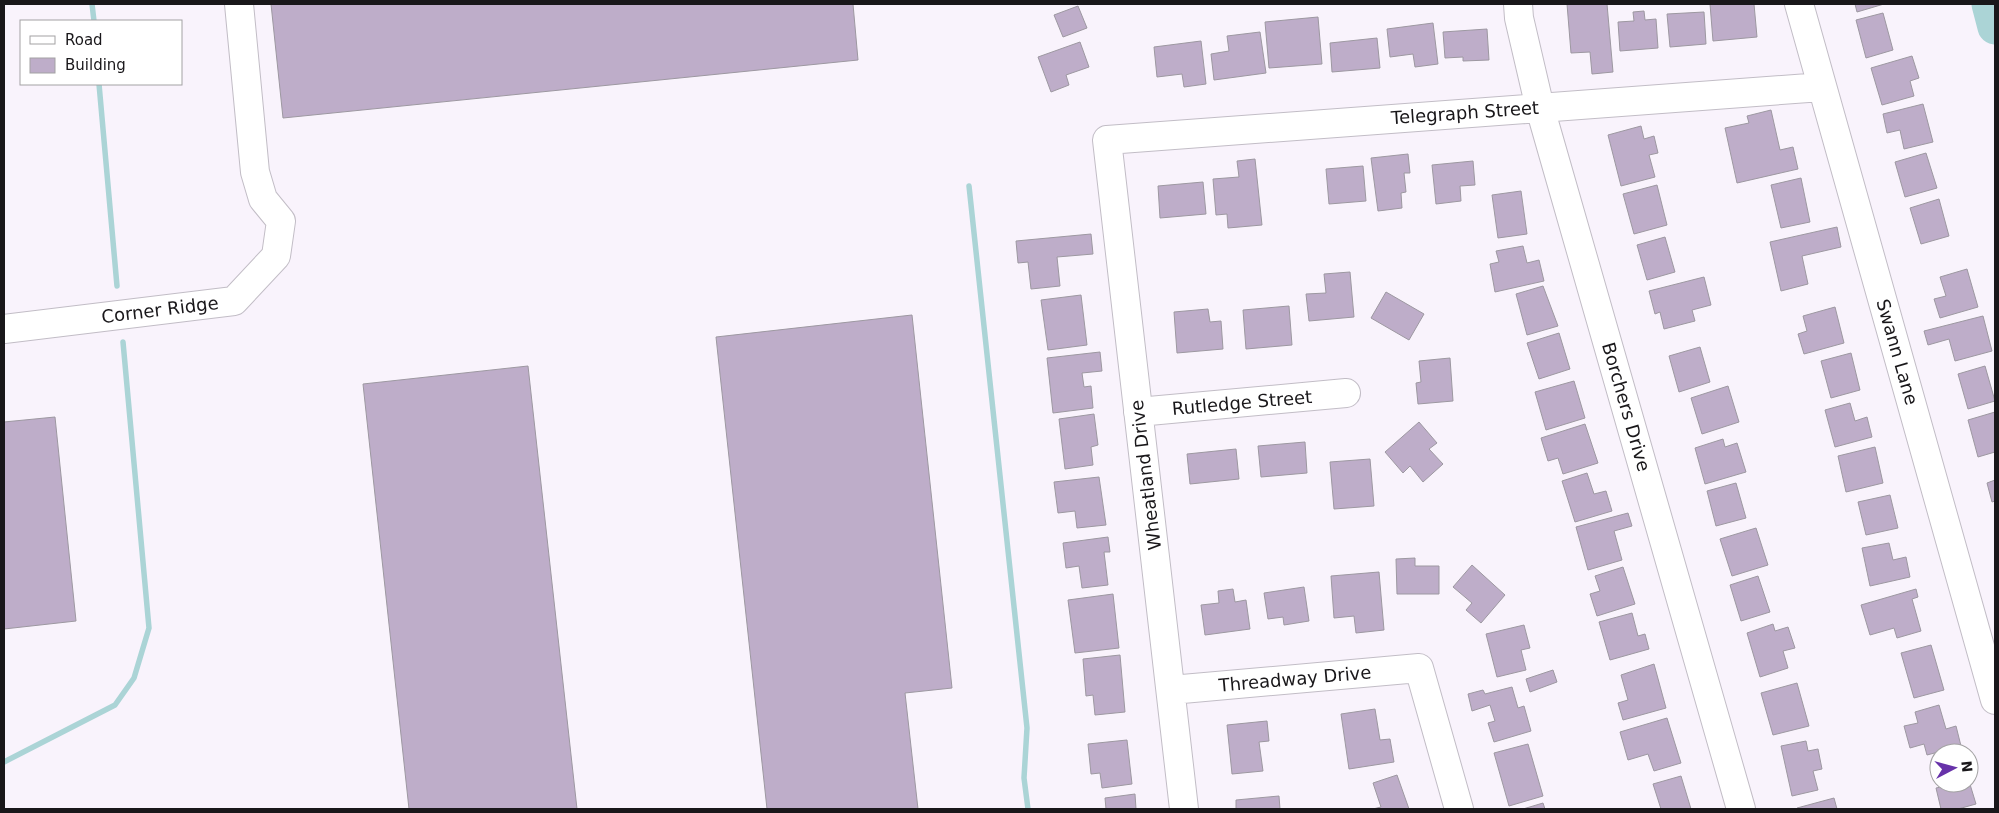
<svg xmlns="http://www.w3.org/2000/svg" width="1999" height="813" font-family="'DejaVu Sans',sans-serif">
  <style>
    .lines { fill: none; stroke-linecap: round; stroke-linejoin: round }
    .stream { stroke: #abd4d6; stroke-width: 5.5 }
    .river { stroke: #abd4d6; stroke-width: 35 }
    .building { fill: #beadc9; stroke: #9d98a1 }
    .minor-casing { stroke: #c2bdc6; stroke-width: 30 }
    .minor { stroke: #fff; stroke-width: 28 }
    .labels { text-anchor: middle; stroke-width: 5; stroke-linejoin: round; paint-order: stroke }
    .street-label { font-size: 18px; fill: #19171a; stroke: #fff }
  </style>
  <rect width="100%" height="100%" fill="#f9f3fc"/>
  <g class="lines">
    <path class="stream" d="M 92,4 L 94,21
      M 99,84 L 117,286
      M 969,186 L 1027,728 L 1024,778 L 1028,809
      M 4,762 L 115,705 L 134,678 L 149,628 L 123,342"/>
    <path class="river" d="M 1989,4 L 1995,27"/>
  </g>
  <path class="building" d="M 271,4 L 853,4 L 858,60 L 283,118 Z
    M 1567,4 L 1607,4 L 1613,72 L 1592,74 L 1590,52 L 1571,53 Z
    M 1710,4 L 1754,4 L 1757,37 L 1713,41 Z
    M 1855,4 L 1884,4 L 1857,12 Z
    M 1078,6 L 1087,28 L 1063,37 L 1054,15 Z
    M 1644,11 L 1645,20 L 1656,19 L 1658,48 L 1620,51 L 1618,22 L 1634,21 L 1633,12 Z
    M 1704,12 L 1706,44 L 1670,47 L 1667,14 Z
    M 1883,13 L 1893,50 L 1866,58 L 1856,20 Z
    M 1318,17 L 1322,64 L 1269,68 L 1265,22 Z
    M 1433,23 L 1438,64 L 1415,67 L 1413,54 L 1390,57 L 1387,29 Z
    M 1487,29 L 1489,60 L 1463,61 L 1463,57 L 1445,58 L 1443,32 Z
    M 1260,32 L 1266,73 L 1214,80 L 1211,54 L 1229,51 L 1227,36 Z
    M 1377,38 L 1380,68 L 1332,72 L 1330,43 Z
    M 1201,41 L 1206,84 L 1184,87 L 1182,74 L 1157,77 L 1154,47 Z
    M 1080,42 L 1089,67 L 1066,75 L 1069,85 L 1051,92 L 1038,57 Z
    M 1912,56 L 1919,78 L 1910,81 L 1914,96 L 1882,105 L 1871,68 Z
    M 1923,104 L 1933,142 L 1904,149 L 1900,130 L 1887,133 L 1883,114 Z
    M 1771,110 L 1780,150 L 1793,147 L 1798,169 L 1737,183 L 1725,128 L 1749,123 L 1747,116 Z
    M 1641,126 L 1644,139 L 1654,136 L 1658,153 L 1649,155 L 1655,177 L 1621,186 L 1608,135 Z
    M 1926,153 L 1937,188 L 1905,197 L 1895,162 Z
    M 1408,154 L 1410,173 L 1404,173 L 1406,192 L 1401,193 L 1402,208 L 1378,211 L 1371,158 Z
    M 1255,159 L 1262,225 L 1228,228 L 1227,214 L 1216,215 L 1213,179 L 1239,177 L 1237,161 Z
    M 1473,161 L 1475,185 L 1460,186 L 1461,201 L 1436,204 L 1432,165 Z
    M 1363,166 L 1366,201 L 1329,204 L 1326,169 Z
    M 1801,178 L 1810,222 L 1781,228 L 1771,185 Z
    M 1203,182 L 1206,214 L 1160,218 L 1158,186 Z
    M 1657,185 L 1667,225 L 1634,234 L 1623,194 Z
    M 1521,191 L 1527,234 L 1498,238 L 1492,195 Z
    M 1939,199 L 1949,236 L 1921,244 L 1910,208 Z
    M 1837,227 L 1841,247 L 1802,256 L 1808,284 L 1781,291 L 1770,242 Z
    M 1091,234 L 1093,254 L 1057,257 L 1060,286 L 1031,289 L 1028,262 L 1018,263 L 1016,241 Z
    M 1665,237 L 1675,272 L 1647,280 L 1637,245 Z
    M 1523,246 L 1527,263 L 1539,260 L 1544,281 L 1495,292 L 1490,264 L 1499,262 L 1496,251 Z
    M 1967,269 L 1978,307 L 1940,318 L 1934,299 L 1946,296 L 1940,277 Z
    M 1350,272 L 1354,317 L 1309,321 L 1306,294 L 1326,293 L 1324,274 Z
    M 1704,277 L 1711,305 L 1692,310 L 1695,321 L 1664,329 L 1660,312 L 1655,314 L 1649,291 Z
    M 1543,286 L 1558,326 L 1527,335 L 1516,294 Z
    M 1386,292 L 1424,314 L 1409,340 L 1371,318 Z
    M 1081,295 L 1087,345 L 1048,350 L 1041,300 Z
    M 1289,306 L 1292,345 L 1246,349 L 1243,310 Z
    M 1835,307 L 1844,343 L 1804,354 L 1798,334 L 1807,331 L 1803,316 Z
    M 1208,309 L 1210,322 L 1221,321 L 1223,349 L 1177,353 L 1174,312 Z
    M 912,315 L 952,688 L 905,693 L 918,809 L 767,809 L 716,337 Z
    M 1983,316 L 1992,351 L 1955,361 L 1949,339 L 1928,345 L 1924,331 Z
    M 1559,333 L 1570,369 L 1539,379 L 1527,343 Z
    M 1700,347 L 1710,382 L 1679,392 L 1669,356 Z
    M 1100,352 L 1102,371 L 1082,373 L 1084,387 L 1091,386 L 1093,408 L 1053,413 L 1047,358 Z
    M 1851,353 L 1860,390 L 1831,398 L 1821,361 Z
    M 1450,358 L 1453,401 L 1418,404 L 1416,383 L 1421,382 L 1419,361 Z
    M 528,366 L 577,809 L 409,809 L 363,384 Z
    M 1985,366 L 1995,401 L 1968,409 L 1958,374 Z
    M 1574,381 L 1585,418 L 1546,430 L 1535,392 Z
    M 1728,386 L 1739,422 L 1702,434 L 1691,398 Z
    M 1850,403 L 1855,421 L 1867,417 L 1872,437 L 1835,447 L 1825,410 Z
    M 1995,412 L 1995,452 L 1978,457 L 1968,420 Z
    M 1094,414 L 1098,445 L 1091,447 L 1093,465 L 1065,469 L 1059,419 Z
    M 55,417 L 76,621 L 4,629 L 4,422 Z
    M 1419,422 L 1437,443 L 1429,449 L 1443,464 L 1423,482 L 1410,466 L 1403,473 L 1385,452 Z
    M 1585,424 L 1598,463 L 1563,474 L 1558,458 L 1548,461 L 1541,438 Z
    M 1723,439 L 1725,447 L 1737,443 L 1746,472 L 1705,484 L 1695,448 Z
    M 1305,442 L 1307,473 L 1261,477 L 1258,446 Z
    M 1875,447 L 1883,483 L 1846,492 L 1838,456 Z
    M 1236,449 L 1239,479 L 1190,484 L 1187,454 Z
    M 1370,459 L 1374,506 L 1334,509 L 1330,462 Z
    M 1587,473 L 1594,494 L 1606,491 L 1612,511 L 1575,522 L 1562,481 Z
    M 1099,477 L 1106,525 L 1077,528 L 1075,511 L 1058,513 L 1054,482 Z
    M 1995,480 L 1995,501 L 1992,502 L 1987,483 Z
    M 1736,483 L 1746,518 L 1716,526 L 1707,491 Z
    M 1890,495 L 1898,528 L 1866,535 L 1858,502 Z
    M 1628,513 L 1632,526 L 1614,531 L 1622,560 L 1588,570 L 1576,527 Z
    M 1756,528 L 1768,565 L 1732,576 L 1720,539 Z
    M 1108,537 L 1110,552 L 1104,552 L 1108,585 L 1082,588 L 1079,566 L 1066,568 L 1063,543 Z
    M 1889,543 L 1893,560 L 1906,557 L 1910,577 L 1870,586 L 1862,548 Z
    M 1415,558 L 1415,566 L 1439,566 L 1439,594 L 1397,594 L 1396,559 Z
    M 1472,565 L 1505,595 L 1481,623 L 1466,610 L 1472,603 L 1453,587 Z
    M 1623,567 L 1635,604 L 1597,616 L 1590,594 L 1600,591 L 1595,576 Z
    M 1379,572 L 1384,630 L 1356,633 L 1354,616 L 1334,618 L 1331,576 Z
    M 1758,576 L 1770,612 L 1741,621 L 1730,585 Z
    M 1304,587 L 1309,621 L 1284,625 L 1283,617 L 1268,619 L 1264,593 Z
    M 1233,589 L 1235,602 L 1246,600 L 1250,629 L 1205,635 L 1201,605 L 1219,603 L 1218,591 Z
    M 1916,589 L 1918,597 L 1912,599 L 1921,631 L 1897,638 L 1894,628 L 1870,635 L 1861,605 Z
    M 1113,594 L 1119,648 L 1075,653 L 1068,600 Z
    M 1632,613 L 1638,636 L 1645,634 L 1649,649 L 1610,660 L 1599,622 Z
    M 1773,624 L 1775,631 L 1788,627 L 1795,648 L 1783,651 L 1788,668 L 1760,677 L 1747,633 Z
    M 1524,625 L 1530,648 L 1521,650 L 1526,670 L 1497,677 L 1486,634 Z
    M 1931,645 L 1944,690 L 1914,698 L 1901,653 Z
    M 1120,655 L 1125,712 L 1095,715 L 1093,695 L 1086,696 L 1083,659 Z
    M 1654,664 L 1666,708 L 1623,720 L 1618,703 L 1628,700 L 1621,675 Z
    M 1553,670 L 1557,682 L 1530,692 L 1526,679 Z
    M 1797,683 L 1809,726 L 1773,735 L 1761,693 Z
    M 1512,687 L 1518,708 L 1524,706 L 1531,731 L 1494,742 L 1488,723 L 1495,721 L 1490,705 L 1472,711 L 1468,694 L 1483,690 L 1485,694 Z
    M 1939,705 L 1946,729 L 1956,726 L 1961,746 L 1927,755 L 1924,744 L 1910,748 L 1904,726 L 1918,723 L 1915,712 Z
    M 1375,709 L 1380,740 L 1390,739 L 1394,762 L 1349,769 L 1341,714 Z
    M 1667,718 L 1681,763 L 1654,771 L 1648,754 L 1628,760 L 1620,732 Z
    M 1267,721 L 1269,741 L 1259,742 L 1263,771 L 1232,774 L 1227,725 Z
    M 1127,740 L 1132,784 L 1102,788 L 1100,773 L 1091,774 L 1088,744 Z
    M 1806,741 L 1808,751 L 1818,749 L 1822,769 L 1813,771 L 1818,790 L 1792,796 L 1781,746 Z
    M 1528,744 L 1543,796 L 1509,806 L 1494,753 Z
    M 1397,775 L 1409,809 L 1373,809 L 1381,807 L 1373,783 Z
    M 1681,776 L 1691,809 L 1661,809 L 1653,784 Z
    M 1969,781 L 1976,804 L 1958,809 L 1941,809 L 1936,788 L 1941,787 L 1941,783 L 1969,783 Z
    M 1135,794 L 1136,809 L 1106,809 L 1105,798 Z
    M 1279,796 L 1280,809 L 1236,809 L 1236,800 Z
    M 1834,798 L 1837,809 L 1798,809 L 1797,808 Z
    M 1543,803 L 1545,809 L 1523,809 Z"/>
  <g class="lines">
    <g class="minor-casing">
      <path id="minor" d="M 1518,4 L 1519,18 L 1540,108 L 1741,809
        M 1799,4 L 1995,700
        M 4,329 L 234,301 L 276,256 L 281,221 L 263,199 L 255,172 L 239,4
        M 1138,412 L 1346,393
        M 1171,690 L 1419,668 L 1459,809
        M 1184,809 L 1107,140 L 1822,87"/>
    </g>
    <use href="#minor" class="minor"/>
  </g>
  <g class="labels">
    <g class="street-label">
      <text transform="translate(1465 113) rotate(-4)" y="6">Telegraph Street</text>
      <text transform="translate(160 310) rotate(-7)" y="6">Corner Ridge</text>
      <text transform="translate(1897 352) rotate(74)" y="6">Swann Lane</text>
      <text transform="translate(1242 403) rotate(-5)" y="6">Rutledge Street</text>
      <text transform="translate(1626 407) rotate(74)" y="6">Borchers Drive</text>
      <text transform="translate(1146 475) rotate(-97)" y="6">Wheatland Drive</text>
      <text transform="translate(1295 679) rotate(-5)" y="6">Threadway Drive</text>
    </g>
  </g>
  <rect width="1999" height="813" fill="none" stroke="#19171a" stroke-width="10"/>
  <rect x="20" y="20" width="162" height="65" fill="#ffffff" stroke="#a3a2a3"/>
  <rect x="30" y="36" width="25" height="8" fill="#ffffff" stroke="#a3a2a3"/>
  <text x="65" y="45" font-size="15" fill="#19171a">Road</text>
  <rect x="30" y="58" width="25" height="15" fill="#beadc9" stroke="#a3a2a3"/>
  <text x="65" y="70" font-size="15" fill="#19171a">Building</text>
  <g transform="translate(1954 768) rotate(84)"><circle r="24" fill="#ffffff" stroke="#a3a2a3"/>
  <path d="M0-4L9 19L0 12L-9 19Z" fill="#6732a9"/>
  <text y="-8" font-size="14" font-weight="bold" text-anchor="middle" fill="#19171a">N</text>
  </g>
</svg>
